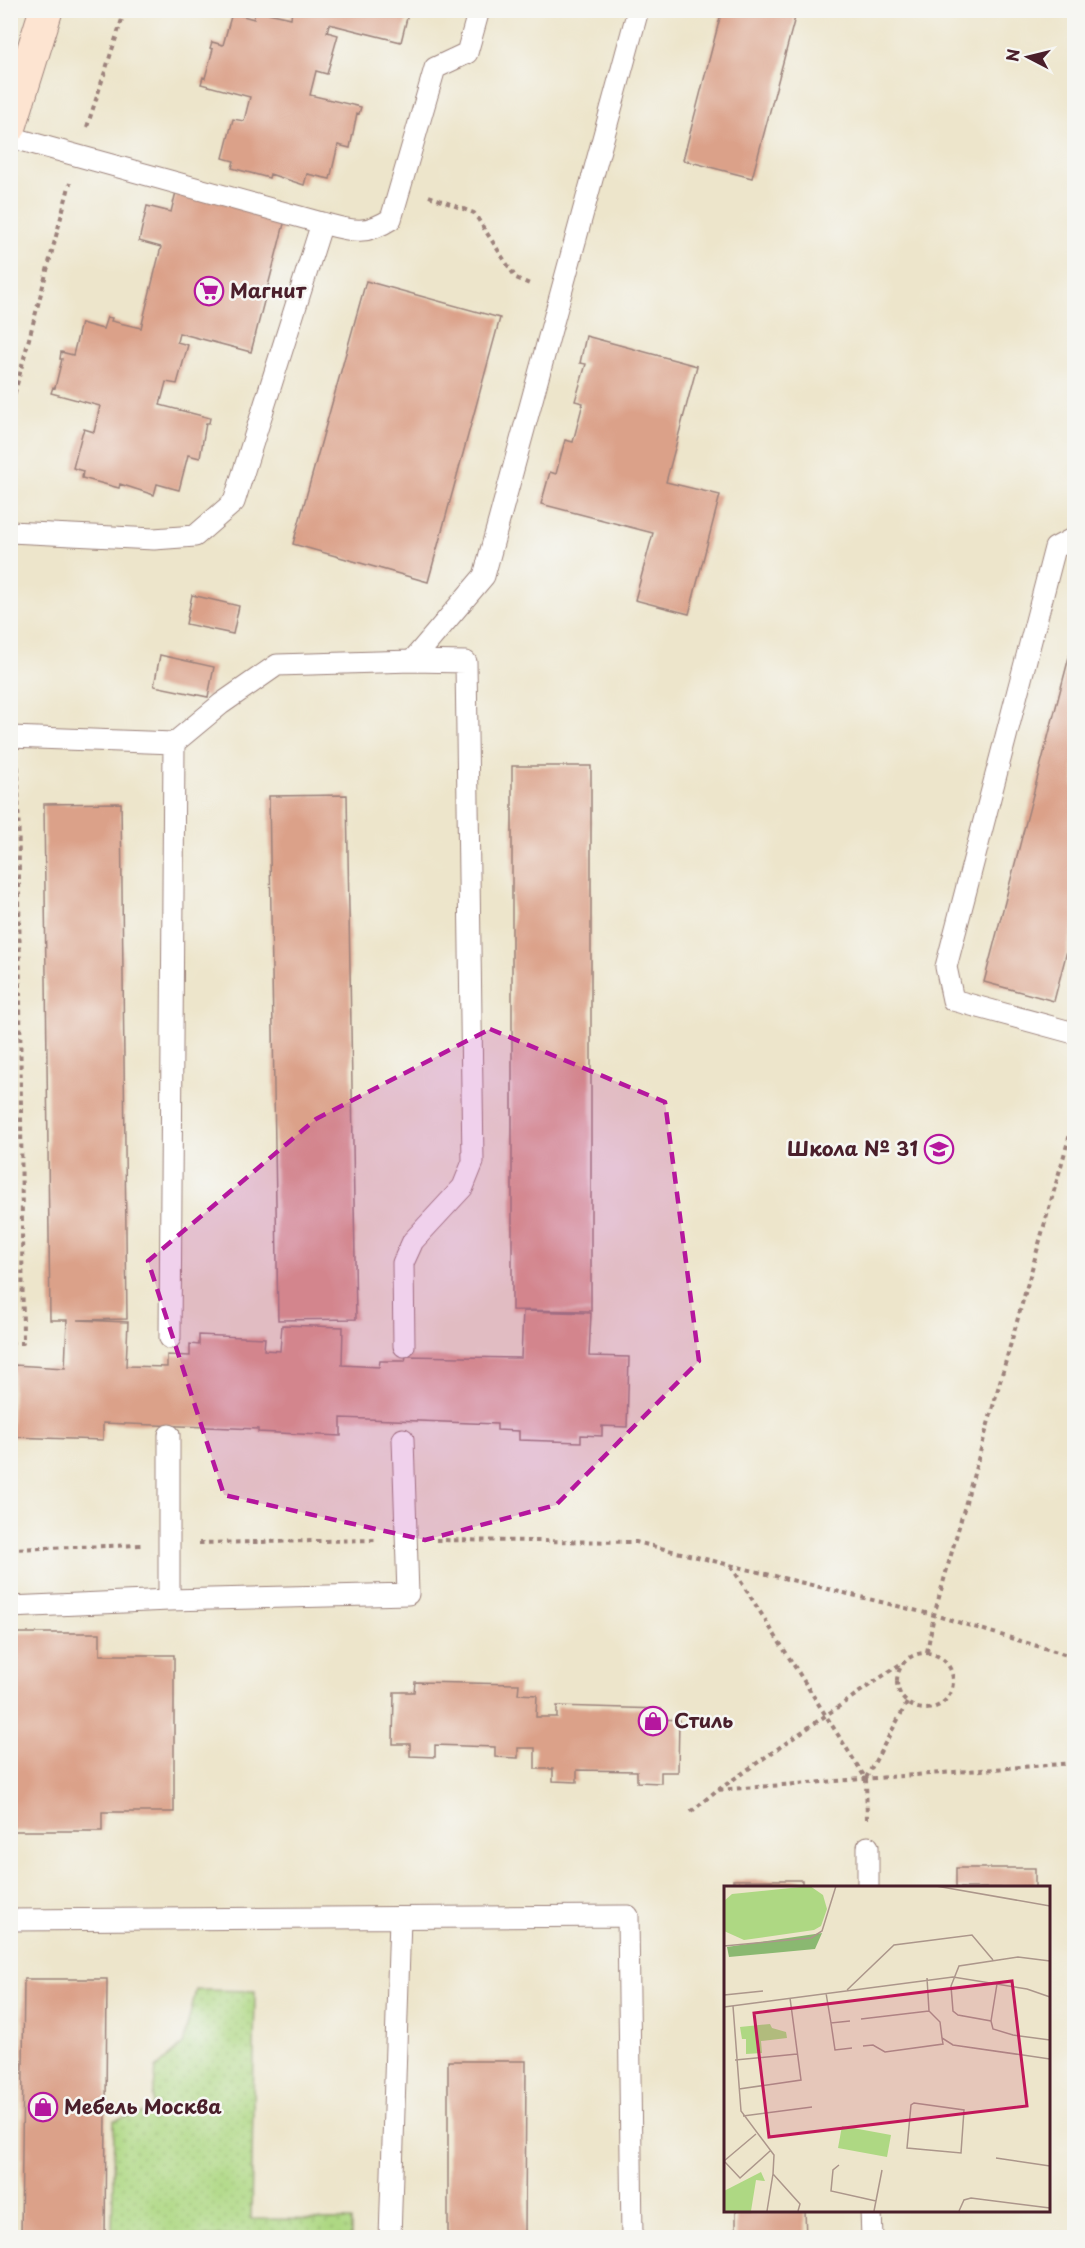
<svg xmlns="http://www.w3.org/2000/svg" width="1085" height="2248" font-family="'Playpen Sans',sans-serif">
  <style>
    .grass { fill: url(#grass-dots); stroke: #7c7c57; stroke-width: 1.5 }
    .building { fill: #dba189 }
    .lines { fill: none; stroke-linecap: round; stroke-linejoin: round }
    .lane-casing { stroke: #9c827b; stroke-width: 23 }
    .secondary-casing { stroke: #9c827b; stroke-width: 35 }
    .path { stroke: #9c827b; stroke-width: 4; stroke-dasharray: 4.5 4.5; stroke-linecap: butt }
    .lane { stroke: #fff; stroke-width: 21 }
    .secondary { stroke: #fde4d1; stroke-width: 33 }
    .marked { fill: #b5179e; fill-opacity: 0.2; stroke: #b5179e; stroke-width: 4.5; stroke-dasharray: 12 8; stroke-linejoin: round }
    .labels { text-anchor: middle; stroke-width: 5; stroke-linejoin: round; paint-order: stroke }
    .poi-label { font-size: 20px; font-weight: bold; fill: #4a1f2b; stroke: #f6f6f2; text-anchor: start }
    .inset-road { fill: none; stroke: #ac968b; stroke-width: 1.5 }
    .view { fill: #c2185b; fill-opacity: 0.15; stroke: #c2185b; stroke-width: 3 }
    .inset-edge { fill: none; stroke: #4a1f2b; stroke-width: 3 }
  </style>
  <defs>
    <pattern id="grass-dots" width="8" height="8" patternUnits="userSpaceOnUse" patternTransform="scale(1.5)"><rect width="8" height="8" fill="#aed883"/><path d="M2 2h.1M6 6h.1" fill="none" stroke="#97b971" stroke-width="1.8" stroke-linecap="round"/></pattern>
  </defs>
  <rect width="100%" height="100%" fill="#f6f6f2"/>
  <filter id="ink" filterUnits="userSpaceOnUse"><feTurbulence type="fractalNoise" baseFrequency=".0167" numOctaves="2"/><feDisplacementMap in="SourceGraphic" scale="12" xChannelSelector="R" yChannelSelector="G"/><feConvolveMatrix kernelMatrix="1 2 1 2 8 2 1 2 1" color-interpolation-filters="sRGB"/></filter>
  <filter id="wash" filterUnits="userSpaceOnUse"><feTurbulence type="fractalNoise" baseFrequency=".008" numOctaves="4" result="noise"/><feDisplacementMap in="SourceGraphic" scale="24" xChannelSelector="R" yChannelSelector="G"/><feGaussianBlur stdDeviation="1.35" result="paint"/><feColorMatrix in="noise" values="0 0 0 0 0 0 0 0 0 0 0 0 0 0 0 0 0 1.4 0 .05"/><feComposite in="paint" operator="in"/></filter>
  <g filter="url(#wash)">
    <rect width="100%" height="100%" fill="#ede5cb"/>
    <path class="grass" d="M 196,1990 L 255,1991 L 251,2219 L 351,2220 L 351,2237 L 112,2237 L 114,2120 L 152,2111 L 156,2068 L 183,2044 Z"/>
    <g id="blocks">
      <path class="building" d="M 255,10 L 291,18 L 292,10 L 409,10 L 401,42 L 329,24 L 327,32 L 338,35 L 327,74 L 316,71 L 310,95 L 361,107 L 359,114 L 357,113 L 350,148 L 338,145 L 330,179 L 307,174 L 304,185 L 270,174 L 269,178 L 232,168 L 234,161 L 223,158 L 233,119 L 244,121 L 250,97 L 201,84 L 203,77 L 205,78 L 213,49 L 210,48 L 212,42 L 223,45 L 232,13 L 254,19 Z
        M 722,10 L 797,10 L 752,178 L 683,160 Z
        M 177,188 L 286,216 L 251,352 L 179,333 L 177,342 L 188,345 L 177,384 L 166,382 L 160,405 L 210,418 L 209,423 L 206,423 L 200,458 L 188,455 L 179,490 L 157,484 L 154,495 L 120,484 L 119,488 L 82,478 L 83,471 L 73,468 L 82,434 L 84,429 L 94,432 L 100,406 L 51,393 L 53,387 L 55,388 L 62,359 L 60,359 L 61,352 L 73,355 L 81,323 L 103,329 L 107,317 L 112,318 L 111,321 L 141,328 L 161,247 L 139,241 L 147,206 L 171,212 Z
        M 366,281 L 500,318 L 428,582 L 293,544 Z
        M 586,336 L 697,366 L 666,482 L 720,495 L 689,614 L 635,600 L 653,533 L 541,504 L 550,472 L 556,474 L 565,440 L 573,442 L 583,403 L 575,401 L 586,364 L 580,363 Z
        M 192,595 L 239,606 L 233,634 L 186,624 Z
        M 1074,638 L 1074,924 L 1054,1001 L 984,982 Z
        M 160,655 L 214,667 L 208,697 L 154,686 Z
        M 512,766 L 591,766 L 591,1311 L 512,1310 Z
        M 347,795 L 356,1319 L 278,1320 L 269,796 Z
        M 121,803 L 127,1319 L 77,1320 L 128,1322 L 126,1366 L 167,1367 L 167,1355 L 190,1356 L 190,1344 L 199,1345 L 199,1335 L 265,1338 L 264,1350 L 280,1351 L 282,1325 L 343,1327 L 342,1365 L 379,1367 L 380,1361 L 405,1361 L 406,1356 L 521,1358 L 523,1311 L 591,1313 L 589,1356 L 629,1357 L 627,1427 L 602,1426 L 602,1436 L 581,1435 L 581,1442 L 519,1440 L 519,1431 L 497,1430 L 497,1424 L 341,1418 L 341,1436 L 258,1432 L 258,1429 L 103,1423 L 103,1440 L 11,1437 L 14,1365 L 65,1368 L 67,1320 L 50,1320 L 44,804 Z
        M 10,1633 L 100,1633 L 100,1655 L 174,1655 L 174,1812 L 102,1812 L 102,1831 L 10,1831 Z
        M 415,1682 L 519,1684 L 518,1694 L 537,1695 L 536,1717 L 557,1717 L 557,1706 L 661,1709 L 661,1719 L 679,1720 L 678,1772 L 661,1772 L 661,1783 L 637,1782 L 637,1771 L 577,1770 L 577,1782 L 553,1781 L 553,1769 L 535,1769 L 535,1748 L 518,1748 L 518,1758 L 495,1757 L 495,1747 L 435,1745 L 435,1757 L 410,1756 L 410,1744 L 393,1744 L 394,1692 L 414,1692 Z
        M 956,1868 L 1035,1868 L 1035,1888 L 956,1888 Z
        M 733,1880 L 802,1880 L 802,1888 L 733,1888 Z
        M 24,1979 L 107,1979 L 105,2238 L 21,2238 Z
        M 448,2061 L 526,2061 L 525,2238 L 448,2238 Z
        M 736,2210 L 805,2210 L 806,2238 L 736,2238 Z"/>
    </g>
  </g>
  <g filter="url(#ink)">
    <use href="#blocks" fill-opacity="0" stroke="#9c827b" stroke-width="1.5"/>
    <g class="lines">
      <g class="lane-casing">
        <path id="lane" d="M 10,137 L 322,223
          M 10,532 L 154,539 L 195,536 L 234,502 L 322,223 C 352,231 365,236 391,219 L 435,68 L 467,53 L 479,10
          M 1074,538 L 1055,548 L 946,967 L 953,1000 L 1074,1033
          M 10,737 L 174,743 L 221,704 L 277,665 L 412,661 L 484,576 L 638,10
          M 170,1338 L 174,743
          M 404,1346 L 403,1263 L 413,1241 L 463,1187 L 473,1162 L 466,662 L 412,661
          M 169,1600 L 408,1594 L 403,1439
          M 10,1607 L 169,1600 L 169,1435
          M 868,1847 L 868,1888
          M 10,1920 L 628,1916 L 632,2238
          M 871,2210 L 872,2238
          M 390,2238 L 400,1918"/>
      </g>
      <g class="secondary-casing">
        <path id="secondary" d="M 10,126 L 46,10"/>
      </g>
      <path class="path" d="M 87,127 L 125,10
        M 429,196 L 474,213 L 516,278 L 532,285
        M 10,411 L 70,183
        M 10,1343 L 23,1343 L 18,765
        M 436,1540 L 636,1542 L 934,1615 L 1074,1657
        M 199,1543 L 378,1540
        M 10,1549 L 141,1545
        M 731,1566 L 866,1779 L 867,1819
        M 927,1652 L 934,1615 L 1074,1120
        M897 1681a28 28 0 1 1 56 0a28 28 0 1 1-56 0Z
        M 866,1778 L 907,1703
        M 718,1790 L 903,1662
        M 691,1812 L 717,1790 L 1074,1763"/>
      <use href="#lane" class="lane"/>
      <use href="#secondary" class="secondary"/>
    </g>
  </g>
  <path class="marked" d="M 490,1029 L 665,1102 L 699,1361 L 556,1505 L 425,1540 L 224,1495 L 148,1261 L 316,1119 Z"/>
  <defs>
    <g id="supermarket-ring" transform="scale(1.5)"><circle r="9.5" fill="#f6f6f2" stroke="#b5179e" stroke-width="1.5"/><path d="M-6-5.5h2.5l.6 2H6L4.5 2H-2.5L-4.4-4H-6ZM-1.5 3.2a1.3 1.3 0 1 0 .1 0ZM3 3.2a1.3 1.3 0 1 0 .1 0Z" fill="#b5179e"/></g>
    <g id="school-ring" transform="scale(1.5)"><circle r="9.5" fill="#f6f6f2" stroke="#b5179e" stroke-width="1.5"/><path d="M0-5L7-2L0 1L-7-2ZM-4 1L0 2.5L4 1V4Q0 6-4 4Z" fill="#b5179e"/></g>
    <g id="shop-ring" transform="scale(1.5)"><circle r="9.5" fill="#f6f6f2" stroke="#b5179e" stroke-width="1.5"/><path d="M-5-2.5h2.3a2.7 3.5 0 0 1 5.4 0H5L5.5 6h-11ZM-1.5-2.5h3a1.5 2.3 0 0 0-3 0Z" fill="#b5179e"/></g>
  </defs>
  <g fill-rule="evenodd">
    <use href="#supermarket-ring" x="209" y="291"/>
    <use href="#school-ring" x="939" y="1149"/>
    <use href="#shop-ring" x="653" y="1721"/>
    <use href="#shop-ring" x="43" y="2107"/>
  </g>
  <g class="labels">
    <g class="poi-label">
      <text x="230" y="298">Магнит</text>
      <text x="918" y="1156" text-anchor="end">Школа № 31</text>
      <text x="674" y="1728">Стиль</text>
      <text x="64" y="2114">Мебель Москва</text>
    </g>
  </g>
  <g transform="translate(724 1886)">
    <rect width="326" height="326" fill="#ede5cb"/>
    <path d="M 46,138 L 48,142 L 62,146 L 63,152 L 37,155 L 38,167 L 22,168 L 22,153 L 18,153 L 16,141 Z" fill="#aed883"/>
    <path d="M 98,47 L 91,63 L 5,71 L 3,61 Z" fill="#8ab871"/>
    <path d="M 37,286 L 41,295 L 32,294 L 27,325 L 0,325 L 0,305 Z" fill="#aed883"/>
    <path d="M 86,0 L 99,9 L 103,23 L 97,40 L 90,44 L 20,54 L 0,45 L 0,15 L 8,8 ZM 118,240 L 167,249 L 163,271 L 114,262 Z" fill="#aed883"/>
    <path class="inset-road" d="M 212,0 L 326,20M 0,60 L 87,52 L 98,45 L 112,0M 326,75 L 294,71 L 235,80 L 227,100 L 229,125 L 234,129 L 267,135 L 269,143 L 289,149 L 326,154M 203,92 L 205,125 L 216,136 L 218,152 L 229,159 L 326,173M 123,104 L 170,59 L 248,49 L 269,74M 102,107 L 107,137 L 126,135M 0,109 L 39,105M 9,120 L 17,225 L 50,269 L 49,288 L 76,318 L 74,325M 0,121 L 229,91 L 303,103 L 326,111M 137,133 L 205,125M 267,135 L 273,98M 107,137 L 111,164 L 128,162M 139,160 L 149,159 L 161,166 L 219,158 L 218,152M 11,174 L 73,168M 15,203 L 77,194 L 66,112M 190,217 L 240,224 L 237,267 L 183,262 L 187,219 ZM 19,230 L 88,221M 272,272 L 326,280M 0,275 L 16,292 L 46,265M 0,275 L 32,248M 115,279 L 109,284 L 107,305 L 152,315M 43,325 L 49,288M 150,325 L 158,284M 235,325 L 240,314 L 247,312 L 326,322"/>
    <path class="view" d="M 288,95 L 303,220 L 45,251 L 30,127 Z"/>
    <rect width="326" height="326" class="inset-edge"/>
  </g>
  <rect width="1085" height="2248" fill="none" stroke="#f6f6f2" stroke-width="36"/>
  <g transform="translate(1028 57) rotate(277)" stroke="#f6f6f2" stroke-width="4.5" paint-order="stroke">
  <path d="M0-4.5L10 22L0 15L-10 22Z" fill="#4a1f2b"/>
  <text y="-9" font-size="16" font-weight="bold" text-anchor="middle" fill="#4a1f2b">N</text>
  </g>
</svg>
